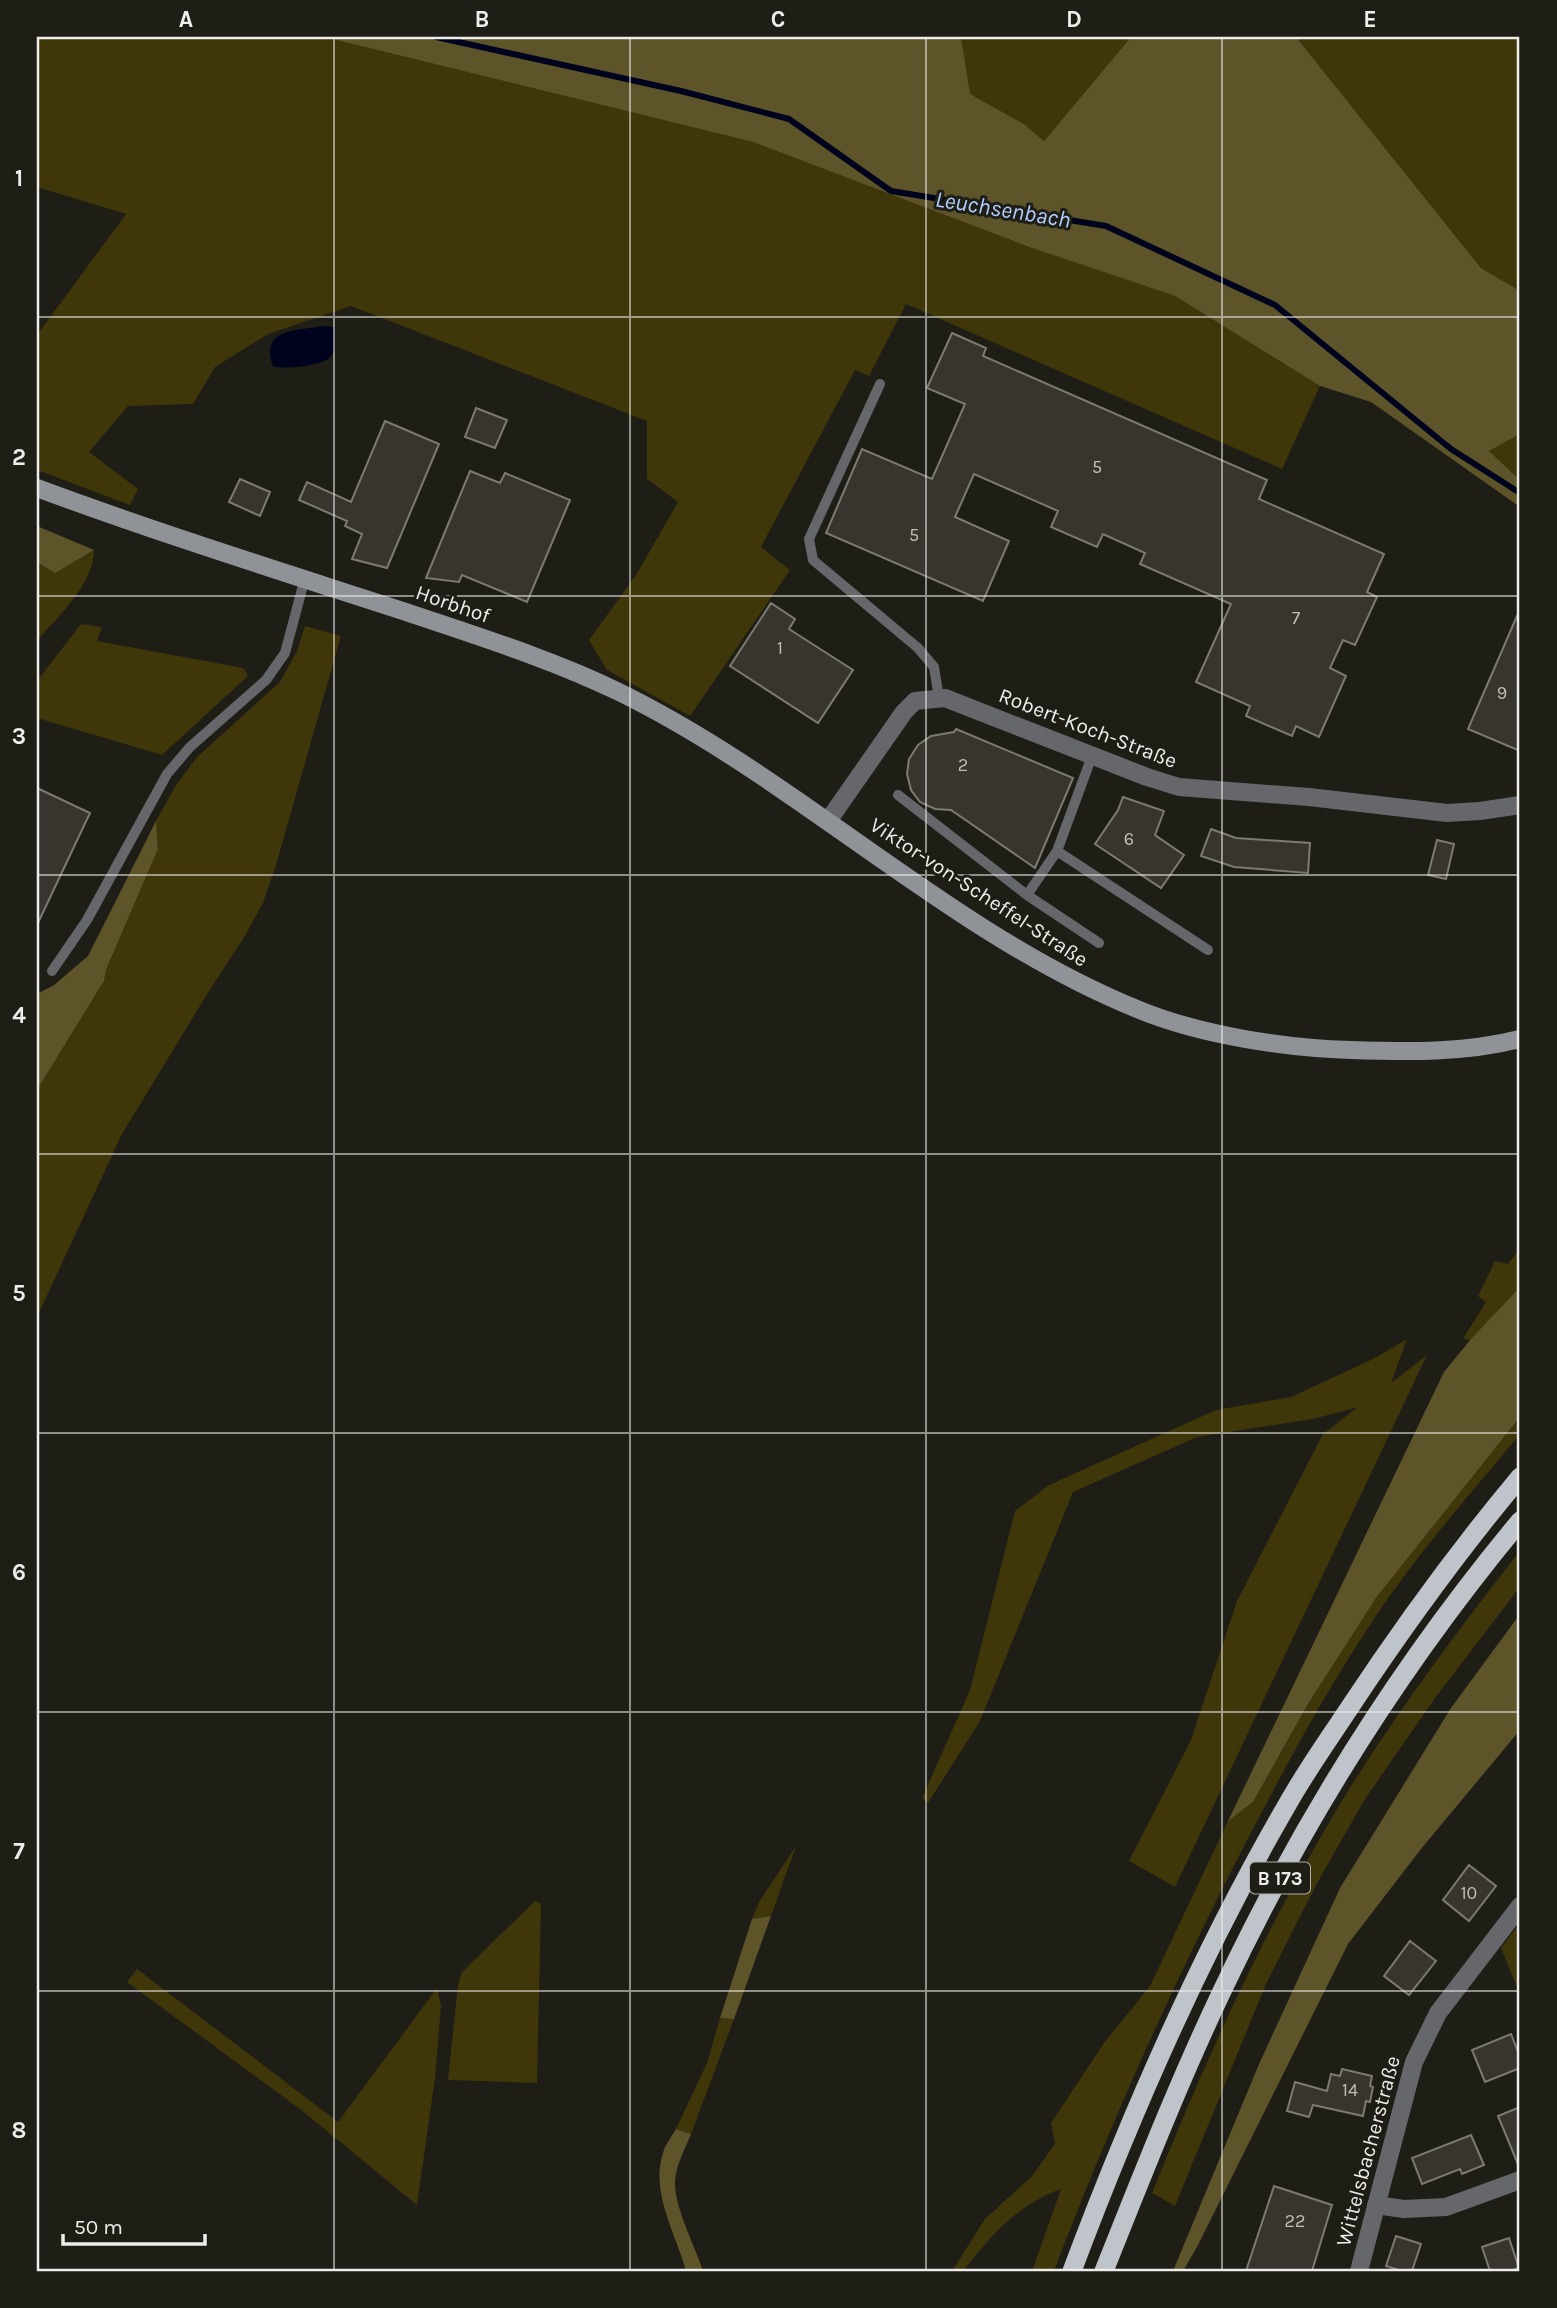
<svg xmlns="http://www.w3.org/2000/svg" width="1557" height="2308" font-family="Karla,sans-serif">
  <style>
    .green { fill: #3f370a }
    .forest { fill: #5d542a }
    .water { fill: #00031d }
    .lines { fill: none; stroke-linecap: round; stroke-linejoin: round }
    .stream { stroke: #00031d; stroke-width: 6 }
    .building { fill: #37352e; stroke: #7c7a72; stroke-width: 2 }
    .service { stroke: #65676a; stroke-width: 10 }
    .minor { stroke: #65676a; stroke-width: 18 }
    .secondary { stroke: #8f9297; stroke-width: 18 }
    .trunk { stroke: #bfc4ca; stroke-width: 19 }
    .grid { fill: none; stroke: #eeede9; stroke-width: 2; stroke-opacity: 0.55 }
    .labels { text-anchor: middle; stroke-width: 6; stroke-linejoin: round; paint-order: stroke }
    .number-label { font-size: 18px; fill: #c0bfba }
    .shield { fill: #1e1d16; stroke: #b0afaa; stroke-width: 2 }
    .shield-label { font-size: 19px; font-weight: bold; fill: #eeede9 }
    .street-label { font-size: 21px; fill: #eeede9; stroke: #1e1d16 }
    .water-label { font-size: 23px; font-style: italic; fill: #b2cefe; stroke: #1e1d16 }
    .neatline { fill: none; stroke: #eeede9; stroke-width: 2.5 }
    .grid-label { font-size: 23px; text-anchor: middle; font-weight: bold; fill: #eeede9 }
  </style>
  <rect width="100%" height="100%" fill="#1e1d16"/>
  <path class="green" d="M 37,37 L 324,37 L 753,142 L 1029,247 L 1175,296 L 1320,386 L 1282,469 L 906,304 L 869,376 L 855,370 L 761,547 L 790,570 L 690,716 L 607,670 L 589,640 L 636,575 L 678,502 L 647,479 L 647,421 L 351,306 L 268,334 L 215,367 L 193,404 L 128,406 L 89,452 L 138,489 L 130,505 L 37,470 L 37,335 L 126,214 L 37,187 Z
    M 961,37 L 1131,37 L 1044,141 L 1024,124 L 969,94 Z
    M 1296,37 L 1520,37 L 1520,291 L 1481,268 Z
    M 1520,434 L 1520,480 L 1489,451 Z
    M 94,550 C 94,584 58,616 37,641 L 37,562 L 55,572 Z
    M 81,624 L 102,627 L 97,641 L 243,668 L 248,676 L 162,755 L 37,718 L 37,681 Z
    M 305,626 L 341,636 L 276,865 L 263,903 L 245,936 L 209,991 L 122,1134 L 37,1317 L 37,1090 L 104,981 L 106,970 L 158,849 L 156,821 L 176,785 L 197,757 L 280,682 L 297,651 Z
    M 1520,1248 L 1520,1287 L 1471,1340 L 1463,1339 L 1486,1302 L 1478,1296 L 1495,1261 L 1508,1264 Z
    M 1407,1339 L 1391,1383 L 1427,1355 L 1175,1887 L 1129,1861 L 1191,1740 L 1237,1601 L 1323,1434 L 1358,1407 L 1313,1419 L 1197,1437 L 1073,1492 L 980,1721 L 928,1803 L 922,1798 L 970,1690 L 1015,1511 L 1049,1485 L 1216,1410 L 1291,1397 L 1375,1358 Z
    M 1520,1417 L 1520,1434 C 1469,1496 1414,1557 1370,1625 C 1323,1696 1283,1771 1244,1846 C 1173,1984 1109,2126 1054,2271 L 1032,2271 L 1061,2189 C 1016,2206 992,2235 963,2271 L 952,2271 L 985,2219 L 1032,2176 L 1055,2144 L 1051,2123 L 1104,2043 L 1150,1986 L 1228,1821 L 1253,1802 L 1308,1704 L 1376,1598 Z
    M 1520,1551 L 1520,1587 L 1435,1698 L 1365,1799 L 1316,1885 L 1266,1984 L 1175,2206 L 1152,2193 C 1209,2051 1272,1913 1353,1783 C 1404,1702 1461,1626 1520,1551 Z
    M 796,1846 L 771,1916 L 752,1919 L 759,1902 Z
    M 535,1901 L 541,1904 L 537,2083 L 448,2080 L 458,1985 L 462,1972 Z
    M 1520,1923 L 1520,1995 L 1501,1948 Z
    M 137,1969 L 338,2122 L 437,1988 L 441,2005 L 435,2078 L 417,2205 L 300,2109 L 127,1982 Z
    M 720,2018 L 734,2019 L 691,2134 L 676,2129 L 707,2063 Z"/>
  <path class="forest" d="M 324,37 L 961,37 L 970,94 L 1024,124 L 1044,141 L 1131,37 L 1296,37 L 1481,268 L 1520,291 L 1520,434 L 1489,451 L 1520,480 L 1520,507 L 1371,402 L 1320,386 L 1175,296 L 1029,247 L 753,142 Z
    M 37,526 L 94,550 L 55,573 L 37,562 Z
    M 156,821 L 158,849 L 106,970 L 104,981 L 37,1090 L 37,994 L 54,985 L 88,956 Z
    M 1520,1287 L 1520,1417 L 1376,1598 L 1308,1704 L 1253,1802 L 1228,1821 L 1444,1372 L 1471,1339 Z
    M 1520,1614 L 1520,1730 L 1421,1849 L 1348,1944 L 1197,2247 L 1183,2271 L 1173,2271 L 1259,2064 L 1340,1888 L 1451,1708 Z
    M 771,1916 L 734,2019 L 720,2018 L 752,1919 Z
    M 676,2129 L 691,2134 C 685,2149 676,2165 675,2181 C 674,2207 695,2246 703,2271 L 686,2271 C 676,2234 650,2192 663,2153 C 665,2145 672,2136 676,2129 Z"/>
  <path class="water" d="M 324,326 L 334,327 C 335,335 336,347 332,355 C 325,366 285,370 273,366 C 260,328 296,331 324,326 Z"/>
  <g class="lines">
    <path class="stream" d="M 436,37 L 681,91 L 789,119 L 891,191 L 1106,226 L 1275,305 L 1451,449 L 1520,493"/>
  </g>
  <path class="building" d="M 952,333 L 986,348 L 983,356 L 1267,480 L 1259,499 L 1384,554 L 1367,592 L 1377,597 L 1355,645 L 1343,640 L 1330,668 L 1346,676 L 1319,737 L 1296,726 L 1292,736 L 1246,716 L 1250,706 L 1196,682 L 1231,604 L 1140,564 L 1145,553 L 1103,534 L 1097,547 L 1051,527 L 1058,511 L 974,474 L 955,517 L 1009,541 L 983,601 L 826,533 L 862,449 L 932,479 L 965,404 L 927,388 Z
    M 476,408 L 507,420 L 495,448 L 465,437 Z
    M 385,421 L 439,444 L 387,568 L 352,559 L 362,534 L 345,526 L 347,521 L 299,500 L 307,482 L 351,502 Z
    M 470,471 L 500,483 L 505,473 L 570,500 L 527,602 L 462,575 L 459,582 L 426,578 Z
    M 240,479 L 270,492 L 260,516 L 229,502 Z
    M 771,603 L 795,619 L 789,629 L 853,670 L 818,723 L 730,666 Z
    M 1520,609 L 1520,751 L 1468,729 Z
    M 956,729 L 1073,778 L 1035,868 L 951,810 L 935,809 L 920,802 L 911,790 L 907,774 L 909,759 L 918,745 L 931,736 L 954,732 Z
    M 37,788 L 90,813 L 37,925 Z
    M 1123,797 L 1164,811 L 1155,835 L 1184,855 L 1161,888 L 1095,844 L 1118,810 Z
    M 1211,829 L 1236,838 L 1310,843 L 1308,873 L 1234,867 L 1201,856 Z
    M 1437,840 L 1454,844 L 1446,879 L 1428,875 Z
    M 1469,1865 L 1496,1886 L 1469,1921 L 1443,1900 Z
    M 1410,1941 L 1436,1961 L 1409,1995 L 1384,1976 Z
    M 1511,2034 L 1520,2057 L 1520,2068 L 1485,2082 L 1472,2050 Z
    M 1342,2069 L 1372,2076 L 1370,2086 L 1373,2087 L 1370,2102 L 1366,2101 L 1363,2116 L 1313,2105 L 1309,2117 L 1287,2111 L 1295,2082 L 1327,2091 L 1331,2074 L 1340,2076 Z
    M 1520,2107 L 1520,2169 L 1498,2116 Z
    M 1471,2135 L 1484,2165 L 1462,2174 L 1460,2169 L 1422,2184 L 1412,2158 Z
    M 1274,2186 L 1332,2205 L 1312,2271 L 1246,2271 Z
    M 1396,2236 L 1421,2244 L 1412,2271 L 1402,2271 L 1386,2266 Z
    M 1509,2238 L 1519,2268 L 1510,2271 L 1490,2271 L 1482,2247 Z"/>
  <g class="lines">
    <path class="service" d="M 880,384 L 809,539 L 813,560 L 918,648 L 934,667 L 939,698
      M 1092,756 L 1057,851 L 1208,950
      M 898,795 L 1027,895 L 1099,943
      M 1027,895 L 1057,851
      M 52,971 L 87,920 L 167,774 L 190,747 L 266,680 L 285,653 L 305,578"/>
    <path class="minor" d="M 828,821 L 904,712 L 915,701 L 945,698 L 1147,777 L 1179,787 L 1309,797 L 1447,813 L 1480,811 L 1520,805
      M 1376,2205 L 1404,2209 L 1446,2207 L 1520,2180
      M 1359,2271 L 1414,2062 L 1438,2013 L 1520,1906"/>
    <path class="secondary" d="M 37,488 C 158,533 283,572 406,612 C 477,636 551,659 619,692 C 799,780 950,933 1137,1009 C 1199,1035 1284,1048 1351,1050 C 1408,1052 1464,1053 1520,1039"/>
    <path class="trunk" d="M 1072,2271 C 1132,2111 1201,1953 1287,1805 C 1306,1771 1329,1739 1350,1707 C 1403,1627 1459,1550 1520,1477
      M 1104,2271 C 1142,2176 1179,2081 1223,1989 C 1302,1822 1402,1663 1520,1521"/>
  </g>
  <path class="grid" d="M 334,37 L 334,2271M 630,37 L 630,2271M 926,37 L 926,2271M 1222,37 L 1222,2271M 37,317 L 1520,317M 37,596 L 1520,596M 37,875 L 1520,875M 37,1154 L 1520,1154M 37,1433 L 1520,1433M 37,1712 L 1520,1712M 37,1991 L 1520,1991"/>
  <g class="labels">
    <g class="number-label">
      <text x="1097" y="473">5</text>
      <text x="914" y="541">5</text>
      <text x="1296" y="624">7</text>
      <text x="780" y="654">1</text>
      <text x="1502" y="699">9</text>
      <text x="963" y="771">2</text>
      <text x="1129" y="845">6</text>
      <text x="1469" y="1899">10</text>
      <text x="1350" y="2096">14</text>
      <text x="1295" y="2227">22</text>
    </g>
    <rect class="shield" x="1250" y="1862.5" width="60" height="31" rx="5"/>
    <g class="shield-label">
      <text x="1280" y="1885">B 173</text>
    </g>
    <g class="street-label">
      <text transform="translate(453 604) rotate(19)" y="7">Horbhof</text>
      <text transform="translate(1088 728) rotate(21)" y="7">Robert-Koch-Straße</text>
      <text transform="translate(979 892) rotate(33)" y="7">Viktor-von-Scheffel-Straße</text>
      <text transform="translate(1368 2151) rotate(-75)" y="7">Wittelsbacherstraße</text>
    </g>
    <g class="water-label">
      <text transform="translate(1003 209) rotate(9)" y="8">Leuchsenbach</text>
    </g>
  </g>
  <rect width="1557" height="2308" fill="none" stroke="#1e1d16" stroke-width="77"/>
  <path d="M63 2234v10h142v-10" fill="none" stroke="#eeede9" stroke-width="3.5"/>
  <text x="74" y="2234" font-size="21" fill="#eeede9" stroke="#1e1d16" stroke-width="5" paint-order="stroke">50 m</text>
  <rect x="38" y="38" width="1480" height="2232" class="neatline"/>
  <g class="grid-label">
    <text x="186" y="27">A</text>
    <text x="482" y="27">B</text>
    <text x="778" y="27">C</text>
    <text x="1074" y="27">D</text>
    <text x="1370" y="27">E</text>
    <text x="19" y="186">1</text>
    <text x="19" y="465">2</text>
    <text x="19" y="744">3</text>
    <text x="19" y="1023">4</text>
    <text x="19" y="1301">5</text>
    <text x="19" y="1580">6</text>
    <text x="19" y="1859">7</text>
    <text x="19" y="2138">8</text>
  </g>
</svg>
